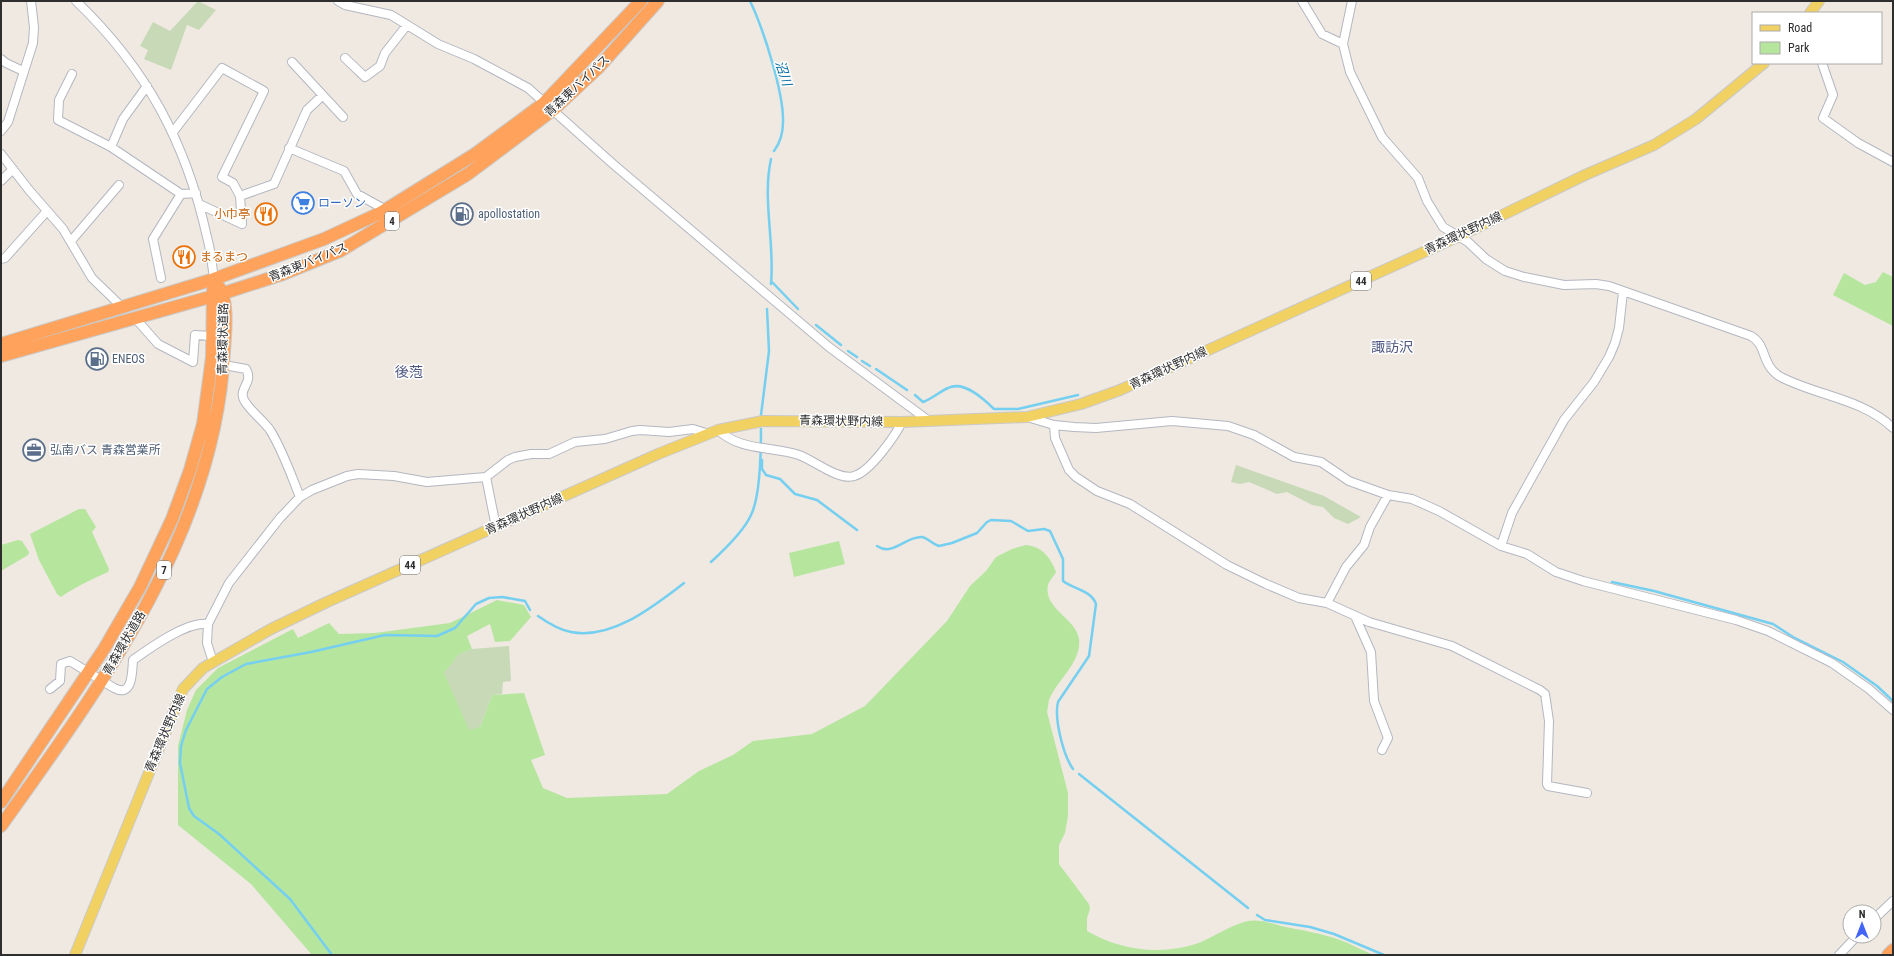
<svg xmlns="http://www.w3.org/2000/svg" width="1894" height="956" font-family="'Roboto Condensed','Noto Sans JP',sans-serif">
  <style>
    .green { fill: #b6e59e }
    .cemetery { fill: #c8d9b8 }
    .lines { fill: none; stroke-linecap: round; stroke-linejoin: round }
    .stream { stroke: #75cff0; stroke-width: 2.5 }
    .minor-casing { stroke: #b4b7c1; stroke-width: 10 }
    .major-casing { stroke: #c9c9c9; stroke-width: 12 }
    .highway-casing { stroke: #c9c9c9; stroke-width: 14 }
    .minor { stroke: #fff; stroke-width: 8 }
    .major { stroke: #f2d163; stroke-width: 10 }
    .highway { stroke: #ffa35c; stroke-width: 12 }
    .labels { text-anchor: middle; stroke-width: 3; stroke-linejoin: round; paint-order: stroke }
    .shield { fill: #fff; stroke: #6d6d6d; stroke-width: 1 }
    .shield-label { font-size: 11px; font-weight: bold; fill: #2e2e2e }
    .street-label { font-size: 12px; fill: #2e2e2e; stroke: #fff }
    .shop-label { font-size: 12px; fill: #366cbe; stroke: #fff; text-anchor: start }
    .food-label { font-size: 12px; fill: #c56008; stroke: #fff; text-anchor: end }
    .service-label { font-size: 12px; fill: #4e5e75; stroke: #fff; text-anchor: start }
    .water-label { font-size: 13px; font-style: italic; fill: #0d6fa3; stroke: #fff }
    .quarter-label { font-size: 14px; fill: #4d5680; stroke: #fff }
  </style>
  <rect width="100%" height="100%" fill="#efe9e1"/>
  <path class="green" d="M 1883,272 L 1893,277 L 1893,326 L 1833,295 L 1844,273 L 1865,285 L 1876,282 Z
    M 79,509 L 85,509 L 96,527 L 92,532 L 109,569 L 108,572 C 94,578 73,588 61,597 L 57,594 L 39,560 L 30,534 Z
    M 18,540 L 22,541 L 29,552 L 28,555 L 1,571 L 1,545 Z
    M 839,541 L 845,564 L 794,577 L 789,553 Z
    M 1026,545 C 1043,547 1050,557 1056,572 C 1054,576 1049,581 1048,585 C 1043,609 1076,618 1079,639 C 1082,662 1057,680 1049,700 C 1048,704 1048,708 1047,712 L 1068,793 L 1068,816 L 1065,833 L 1059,845 L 1059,864 L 1089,904 L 1090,909 L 1087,918 L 1087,931 C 1121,951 1164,956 1201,942 C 1217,935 1231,925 1248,921 C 1258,919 1271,923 1281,926 C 1300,930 1321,933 1340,940 C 1351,944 1362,950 1373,955 L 312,955 L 251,884 L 178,825 L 178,746 L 187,710 L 196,690 L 218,668 L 293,629 L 298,638 L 329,623 L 339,634 L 375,633 L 450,623 L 497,600 L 524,605 L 531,617 L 510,641 L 495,642 L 490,624 L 467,636 L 472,649 L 458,655 L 480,727 L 492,695 L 524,693 L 545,755 L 531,760 L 543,788 L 567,798 L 667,794 L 699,771 L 733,755 L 753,741 L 812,734 L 865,706 L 947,621 L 970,586 L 986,571 L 996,557 L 1012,549 Z"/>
  <path class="cemetery" d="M 198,1 L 216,10 L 199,30 L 187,25 L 171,70 L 144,59 L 148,50 L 140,46 L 153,22 L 170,31 Z
    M 1236,465 L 1324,496 L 1361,517 L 1348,524 L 1334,518 L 1323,507 L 1312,505 L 1287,492 L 1277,494 L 1249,482 L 1240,484 L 1231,482 Z
    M 509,646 L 511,681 L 503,682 L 502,694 L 492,695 L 480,727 L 469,730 L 444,673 L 458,655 L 472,649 Z"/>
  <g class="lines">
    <path class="stream" d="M 750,1 C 763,28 784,93 783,122 C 783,132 780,143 774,151
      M 771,159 C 762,200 775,242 771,284
      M 772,282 L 798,309
      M 816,325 L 841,345
      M 848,351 L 857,357
      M 862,361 L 870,366
      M 876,369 L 907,390
      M 915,395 L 923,402 C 932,399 939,392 948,388 C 964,380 984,399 994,409 L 1018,409 L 1078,395
      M 761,415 L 769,351 L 767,309
      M 762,460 L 762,469 L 766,475 L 780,479 L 795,494 L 817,500 L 857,530
      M 877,546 C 893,557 905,536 922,537 C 928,538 932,544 939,546 L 952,543 L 977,533 L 987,522 L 991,520 L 1011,521 L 1028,531 L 1044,529 L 1050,531 L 1063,559 L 1063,581 C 1073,589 1091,590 1096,604 L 1089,656 L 1058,702 C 1054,718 1063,755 1073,769
      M 711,562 C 723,551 744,531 751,515 C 760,497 761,451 761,429
      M 1612,582 L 1654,591 L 1773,624 L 1793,637 L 1843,662 L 1877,686 L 1893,701
      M 538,616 C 548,623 559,630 571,632 C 612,640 654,606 684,583
      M 1079,774 L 1248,908
      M 1257,915 L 1265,920 L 1310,927 L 1334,934 L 1384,955
      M 332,955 L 290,899 L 219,834 L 194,816 L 189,808 L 180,763 L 181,746 L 186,730 L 207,689 L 222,677 L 246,664 L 311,652 L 385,635 L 437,636 L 455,628 L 476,604 L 489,598 L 502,597 L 525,601 L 530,610"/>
    <g class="minor-casing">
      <path id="minor" d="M 76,1 C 146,68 186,142 207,237 C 211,251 212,265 214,279
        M 338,1 L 345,5 L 391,15 L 438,44 L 474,59 L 528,88 L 613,164 L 829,347 L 929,421
        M 1302,1 L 1322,34 L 1343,44
        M 1352,1 L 1343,44 L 1350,72 L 1382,137 L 1418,178 L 1427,201 L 1443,227 L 1468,242 L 1486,259 L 1505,271 L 1524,277 L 1564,285 L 1596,284 L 1609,286 L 1751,336 C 1767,345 1761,364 1779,376 C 1816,396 1862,398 1893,428
        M 345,58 L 365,77 L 380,66 L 385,53 L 407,25
        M 1,59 L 6,63 L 23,71
        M 292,62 L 343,117
        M 1822,63 L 1833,95 L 1823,118 L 1858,143 L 1893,162
        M 72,74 L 59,100 L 58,120 L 111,147 L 181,194 L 196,193
        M 1,131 L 8,122 L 33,43 L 34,27 L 31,1
        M 173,132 L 222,68 L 264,91 L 222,177 L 233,183 L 240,196 L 242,224 L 199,204
        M 111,147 L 123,119 L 147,86
        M 289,148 L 344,171 L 357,194 L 386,210
        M 1,154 L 29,190 L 63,229 L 92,278 L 123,308
        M 1,181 L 13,169
        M 240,196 L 274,184 L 307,110 L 322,96
        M 71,241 L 119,185
        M 1,259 L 5,258 L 47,211
        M 161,278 L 153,239 L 181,194
        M 135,318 L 158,344 L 193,362 L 195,335 L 212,336
        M 224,365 L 246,369 C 254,383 238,388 244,400 C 249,410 263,420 270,430 C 283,451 291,475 300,497
        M 1027,417 L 1054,425 L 1074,427 L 1096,428 L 1172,421 L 1228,426 L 1254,435 L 1294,457 L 1321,462 L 1349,481 L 1388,495 L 1412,499 L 1439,511 L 1501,546 L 1527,554 L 1556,572 L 1583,581 L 1736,620 L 1768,631 L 1832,663 L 1869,689 L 1893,710
        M 1054,425 L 1055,438 L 1069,470 L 1076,477 L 1097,491 L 1130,504 L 1227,565 L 1266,584 L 1299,598 L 1327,603 L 1369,622 L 1452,646 L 1540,690 L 1545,694 L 1549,721 L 1547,784 L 1548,786 L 1587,793
        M 718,430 C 740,451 771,446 799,455 C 815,461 839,481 854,476 C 870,472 895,436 902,422
        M 486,477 L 496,527
        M 1501,546 L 1512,513 L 1564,420 L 1594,382 L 1609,357 L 1615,343 L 1619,328 L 1623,292
        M 1327,603 L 1346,567 L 1364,545 L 1370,527 L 1388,495
        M 1355,616 L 1371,652 L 1374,701 L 1388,738 L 1382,750
        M 213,662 L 207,643 L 208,624 L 229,583 L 280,518 L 300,497 L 312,490 L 347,476 L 358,474 L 394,476 L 427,482 L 486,477 L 508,460 L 515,457 L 531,454 L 549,454 L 575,442 L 605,439 L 632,431 L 640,430 L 669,432 L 693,429 L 709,434
        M 50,689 L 60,681 L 61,664 L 70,661 L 114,688 C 133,698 132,672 133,660 C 150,648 187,621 208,624
        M 1874,919 L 1893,901
        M 1839,955 L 1857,936"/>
    </g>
    <g class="major-casing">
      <path id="major" d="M 1810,13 L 1819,1
        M 75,955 L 183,689 L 203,668 L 271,629 L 327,602 L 658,454 L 718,430 L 763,421 L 902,422 L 1027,417 L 1081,404 L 1120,390 L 1457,237 L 1585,175 L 1654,145 L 1696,119 L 1764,63"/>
    </g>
    <g class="highway-casing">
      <path id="highway" d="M 1,344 L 214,279 L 324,239 L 380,213 L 475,154 L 544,103 L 641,1
        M 1,356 L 224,293 L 283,274 L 340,251 L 468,174 L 553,110 L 598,68 L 658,1
        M 1,802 L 104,649 L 140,587 L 172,519 L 190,470 L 203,424 L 212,357 L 213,290
        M 1,826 C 102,684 215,533 224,352 C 225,335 229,300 219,287
        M 1888,955 L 1893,950"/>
    </g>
    <use href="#minor" class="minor"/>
    <use href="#major" class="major"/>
    <use href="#highway" class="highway"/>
  </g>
  <defs>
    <g id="supermarket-ring" transform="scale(1.15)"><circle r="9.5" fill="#fff" stroke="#3f7fe0" stroke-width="1.5"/><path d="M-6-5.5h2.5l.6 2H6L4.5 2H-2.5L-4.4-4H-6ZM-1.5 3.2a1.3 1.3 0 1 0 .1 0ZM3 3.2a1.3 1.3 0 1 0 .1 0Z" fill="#3f7fe0"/></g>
    <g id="restaurant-ring" transform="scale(1.15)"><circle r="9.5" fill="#fff" stroke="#e8710a" stroke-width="1.5"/><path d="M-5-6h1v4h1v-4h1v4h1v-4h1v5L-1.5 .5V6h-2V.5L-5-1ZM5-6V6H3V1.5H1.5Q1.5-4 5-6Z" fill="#e8710a"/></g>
    <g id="fuel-ring" transform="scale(1.15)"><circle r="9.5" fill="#fff" stroke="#5c6f8a" stroke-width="1.5"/><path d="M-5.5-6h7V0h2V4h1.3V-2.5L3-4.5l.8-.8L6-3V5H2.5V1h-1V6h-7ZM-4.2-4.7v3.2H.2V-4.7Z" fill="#5c6f8a"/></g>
    <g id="office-ring" transform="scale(1.15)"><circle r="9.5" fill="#fff" stroke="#5c6f8a" stroke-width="1.5"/><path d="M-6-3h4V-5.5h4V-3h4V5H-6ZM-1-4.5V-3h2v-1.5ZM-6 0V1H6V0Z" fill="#5c6f8a"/></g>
  </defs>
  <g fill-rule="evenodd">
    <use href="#supermarket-ring" x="303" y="203"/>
    <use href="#restaurant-ring" x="266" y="214"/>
    <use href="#fuel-ring" x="462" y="214"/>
    <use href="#restaurant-ring" x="184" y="257"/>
    <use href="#fuel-ring" x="97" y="359"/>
    <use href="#office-ring" x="34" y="450"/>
  </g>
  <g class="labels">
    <g class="shield">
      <rect x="385" y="212" width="14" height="18" rx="3"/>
      <rect x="1351" y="272" width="20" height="18" rx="3"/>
      <rect x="400" y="556" width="20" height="18" rx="3"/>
      <rect x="157" y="561" width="14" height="18" rx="3"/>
    </g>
    <g class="shield-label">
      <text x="392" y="225">4</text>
      <text x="1361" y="285">44</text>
      <text x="410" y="569">44</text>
      <text x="164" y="574">7</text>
    </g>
    <g class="street-label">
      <text transform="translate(577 86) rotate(-43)" y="4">青森東バイパス</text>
      <text transform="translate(1463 233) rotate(-25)" y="4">青森環状野内線</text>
      <text transform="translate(308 262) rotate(-22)" y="4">青森東バイパス</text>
      <text transform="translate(223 339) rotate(-89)" y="4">青森環状道路</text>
      <text transform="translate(1168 368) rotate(-25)" y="4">青森環状野内線</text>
      <text transform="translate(841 421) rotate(1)" y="4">青森環状野内線</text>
      <text transform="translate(524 514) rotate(-24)" y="4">青森環状野内線</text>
      <text transform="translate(124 643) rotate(-60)" y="4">青森環状道路</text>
      <text transform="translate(165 733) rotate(-67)" y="4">青森環状野内線</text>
    </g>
    <g class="shop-label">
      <text x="318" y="207">ローソン</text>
    </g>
    <g class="food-label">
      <text x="250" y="218">小巾亭</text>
      <text x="200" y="261" text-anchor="start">まるまつ</text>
    </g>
    <g class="service-label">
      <text x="478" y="218">apollostation</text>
      <text x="112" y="363">ENEOS</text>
      <text x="50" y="454">弘南バス 青森営業所</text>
    </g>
    <g class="water-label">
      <text transform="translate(784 73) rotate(72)" y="5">沼川</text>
    </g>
    <g class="quarter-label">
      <text x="1392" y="352">諏訪沢</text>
      <text x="409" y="377">後萢</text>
    </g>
  </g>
  <rect width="1894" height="956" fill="none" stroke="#2e2e2e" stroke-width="4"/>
  <rect x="1752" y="12" width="130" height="52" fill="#ffffff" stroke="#ababab"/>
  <rect x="1760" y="25" width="20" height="6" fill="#f2d163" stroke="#ababab"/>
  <text x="1788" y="32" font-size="12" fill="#2e2e2e">Road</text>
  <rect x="1760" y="42" width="20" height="12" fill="#b6e59e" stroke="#ababab"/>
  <text x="1788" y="52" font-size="12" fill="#2e2e2e">Park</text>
  <g transform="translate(1862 924)"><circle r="19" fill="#ffffff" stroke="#ababab"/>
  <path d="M0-3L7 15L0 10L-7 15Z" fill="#4264fb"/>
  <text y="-6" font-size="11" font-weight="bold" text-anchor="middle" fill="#2e2e2e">N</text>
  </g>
</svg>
